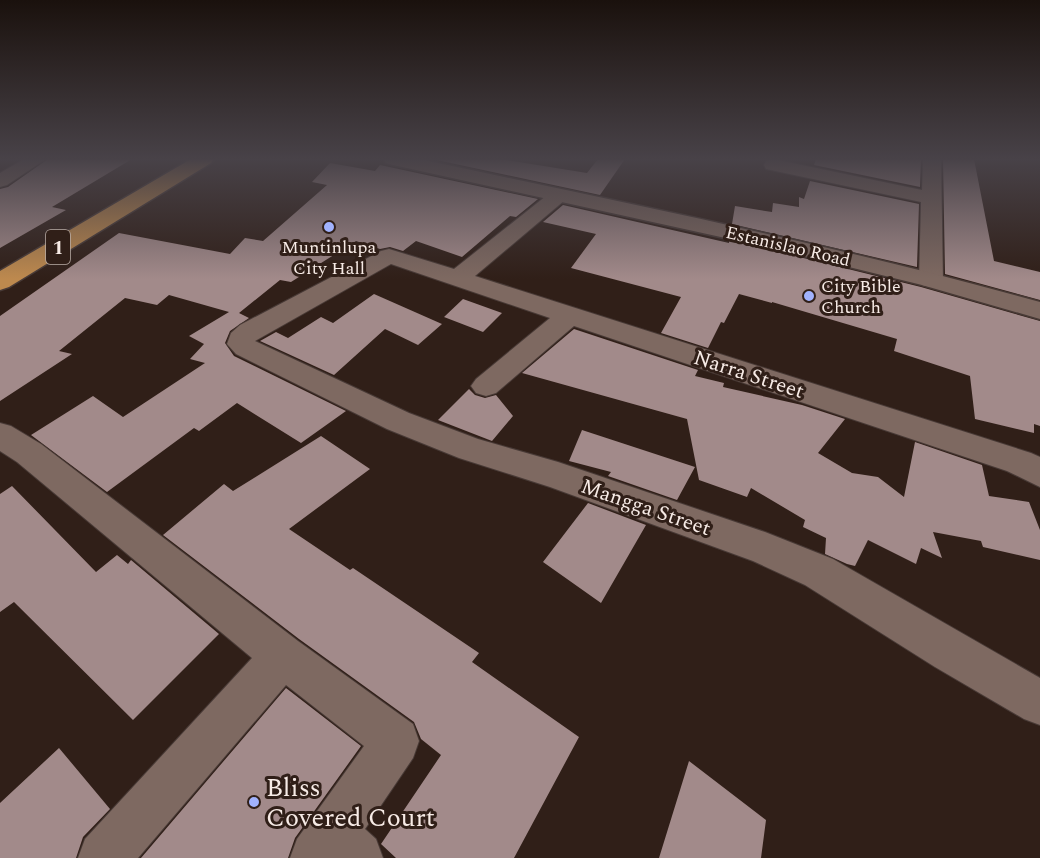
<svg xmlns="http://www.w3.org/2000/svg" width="1040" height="858" font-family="Spectral,serif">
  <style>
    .building { fill: #a28a8a }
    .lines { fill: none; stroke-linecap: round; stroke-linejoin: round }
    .street-casing { stroke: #483a36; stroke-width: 2 }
    .secondary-casing { stroke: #483a36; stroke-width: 3 }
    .highway-casing { stroke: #483a36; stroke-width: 3 }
    .street { fill: #7e6961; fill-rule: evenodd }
    .secondary { fill: #7e6961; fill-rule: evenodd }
    .highway { fill: #bd894e; fill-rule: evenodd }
    .poi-dot { fill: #a1b2fd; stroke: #301f18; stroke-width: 2 }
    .labels { text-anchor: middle; stroke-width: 6; stroke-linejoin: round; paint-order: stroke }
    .far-street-label { font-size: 18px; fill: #f7ebe6; stroke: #301f18 }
    .far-poi-label { font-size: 18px; fill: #f7ebe6; stroke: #301f18 }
    .shield { fill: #301f18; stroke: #bbaea8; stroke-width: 1.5 }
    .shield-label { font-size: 20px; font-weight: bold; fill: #f7ebe6 }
    .street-label { font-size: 21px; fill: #f7ebe6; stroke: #301f18 }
    .near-poi-label { font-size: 26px; fill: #f7ebe6; stroke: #301f18; text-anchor: start }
  </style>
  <rect width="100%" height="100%" fill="#301f18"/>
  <path class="building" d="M 48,159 L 132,159 L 52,207 L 66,210 L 0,248 L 0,189 L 8,187 Z
    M 439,159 L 501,159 L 587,173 L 598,159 L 625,159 L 600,195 L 437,160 Z
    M 816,159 L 921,159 L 920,187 L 814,165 Z
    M 943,159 L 974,159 L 994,261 L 1040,272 L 1040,300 L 945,274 Z
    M 330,163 L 375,171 L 380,165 L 538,199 L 516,217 L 510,216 L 462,257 L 416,241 L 403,251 L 390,247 L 380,249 L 356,241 L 291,282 L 280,280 L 239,313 L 249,318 L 230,331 L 225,343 L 234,356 L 346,411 L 301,443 L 237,403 L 199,431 L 194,428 L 107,492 L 31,435 L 93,396 L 123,417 L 205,363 L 190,359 L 204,344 L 189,336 L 229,312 L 169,295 L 157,305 L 125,298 L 59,351 L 72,354 L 0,401 L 0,316 L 119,233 L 230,254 L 245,238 L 263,241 L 327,185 L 312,182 Z
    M 810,181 L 919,204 L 917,267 L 732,224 L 735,206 L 772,212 L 773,203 L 799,207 L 799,197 L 804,199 Z
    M 563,205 L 729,243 L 729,241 L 783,253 L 921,287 L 1040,321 L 1040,426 L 1034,424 L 1034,433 L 975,419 L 970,376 L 894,351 L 897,339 L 772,302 L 772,303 L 739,294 L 724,323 L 721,322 L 708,348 L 661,333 L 681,297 L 571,268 L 596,234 L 543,222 Z
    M 374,294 L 442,324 L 418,345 L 385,329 L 334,375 L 260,341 L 276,332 L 288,338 L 321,317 L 333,323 Z
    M 463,299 L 502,313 L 483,332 L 444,317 Z
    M 574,329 L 698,370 L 695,376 L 724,383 L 723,387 L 802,405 L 845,419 L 818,453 L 852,473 L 878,477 L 904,497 L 915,442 L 982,465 L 989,496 L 1029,502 L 1040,530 L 1040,560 L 983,547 L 981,541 L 933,532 L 942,558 L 921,548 L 916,564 L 868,540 L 855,566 L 847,564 L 825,554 L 826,538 L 803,527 L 805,520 L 751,488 L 747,497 L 699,480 L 687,419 L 522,373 Z
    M 469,389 L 475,395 L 485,398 L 496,395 L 513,416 L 492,441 L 438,420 Z
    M 582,430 L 695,467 L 677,500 L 608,476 L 611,472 L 569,461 Z
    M 321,436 L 370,469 L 289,529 L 350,570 L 353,568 L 479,653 L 472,662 L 579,737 L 514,858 L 396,858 L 381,844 L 441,755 L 421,739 L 414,722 L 299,639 L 163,535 L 224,484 L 233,491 Z
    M 12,486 L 96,572 L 117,555 L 128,564 L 131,560 L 219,634 L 133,720 L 14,602 L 0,612 L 0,494 Z
    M 588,503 L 646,525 L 601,603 L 543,562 Z
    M 286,688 L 361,746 L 295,838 L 288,858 L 141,858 Z
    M 59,748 L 110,809 L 83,837 L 76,858 L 0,858 L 0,803 Z
    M 689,761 L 766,820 L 761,858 L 659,858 Z"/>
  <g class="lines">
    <g class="street-casing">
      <path id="street" d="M 24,159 L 46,159 L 7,185 L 0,187 L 0,173 Z
        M 773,159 L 922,190 L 923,159 L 941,159 L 943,280 L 940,285 L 931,287 L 922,285 L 919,280 L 921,202 L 766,169 L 764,165 L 766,161 Z
        M 558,190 L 565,192 L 568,196 L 565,200 L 475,276 L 1031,453 L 1040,457 L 1040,487 L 1007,471 L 574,326 L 496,393 L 486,396 L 476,393 L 471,386 L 476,379 L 550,318 L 391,264 L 255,341 L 409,413 L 478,439 L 558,462 L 765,532 L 833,559 L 1040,678 L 1040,725 L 1024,719 L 935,667 L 805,585 L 753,561 L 550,487 L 459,458 L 387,429 L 236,354 L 227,344 L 231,333 L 240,325 L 381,251 L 389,249 L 454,269 L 551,192 Z
        M 0,423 L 11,426 L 41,444 L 298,641 L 413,724 L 419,741 L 413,758 L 365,829 L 376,839 L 383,858 L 290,858 L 297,839 L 364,746 L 286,685 L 138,858 L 78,858 L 85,839 L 252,658 L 17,462 L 0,451 Z"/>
    </g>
    <g class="secondary-casing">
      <path id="secondary" d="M 383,159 L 419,159 C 627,203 835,245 1040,302 L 1040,319 L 922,285 L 784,251 L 393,165 L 386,163 Z"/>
    </g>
    <g class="highway-casing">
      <path id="highway" d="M 191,159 L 214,159 L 211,163 L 9,287 L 0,290 L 0,271 Z"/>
    </g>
    <use href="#street" class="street"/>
    <use href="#secondary" class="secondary"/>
    <use href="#highway" class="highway"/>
  </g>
  <linearGradient id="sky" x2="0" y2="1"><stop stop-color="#1a110d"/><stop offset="0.57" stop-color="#484248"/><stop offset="1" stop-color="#484248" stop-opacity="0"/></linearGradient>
  <rect width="1040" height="279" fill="url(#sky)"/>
  <g class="poi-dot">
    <circle cx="329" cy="227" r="6"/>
    <circle cx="809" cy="296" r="6"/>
    <circle cx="254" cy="802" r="6"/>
  </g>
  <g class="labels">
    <g class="far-street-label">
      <text transform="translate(788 246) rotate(13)" y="6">Estanislao Road</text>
    </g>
    <g class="far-poi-label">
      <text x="329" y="253">Muntinlupa<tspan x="329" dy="21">City Hall</tspan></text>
      <text x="821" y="292" text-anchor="start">City Bible<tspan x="821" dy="21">Church</tspan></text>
    </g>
    <rect class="shield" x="46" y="230" width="24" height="34" rx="4.5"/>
    <g class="shield-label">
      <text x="58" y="254">1</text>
    </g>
    <g class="street-label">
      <text transform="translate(749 374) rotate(18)" y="7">Narra Street</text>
      <text transform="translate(646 507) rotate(19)" y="7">Mangga Street</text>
    </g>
    <g class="near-poi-label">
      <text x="266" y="796">Bliss<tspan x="266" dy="30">Covered Court</tspan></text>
    </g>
  </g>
</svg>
